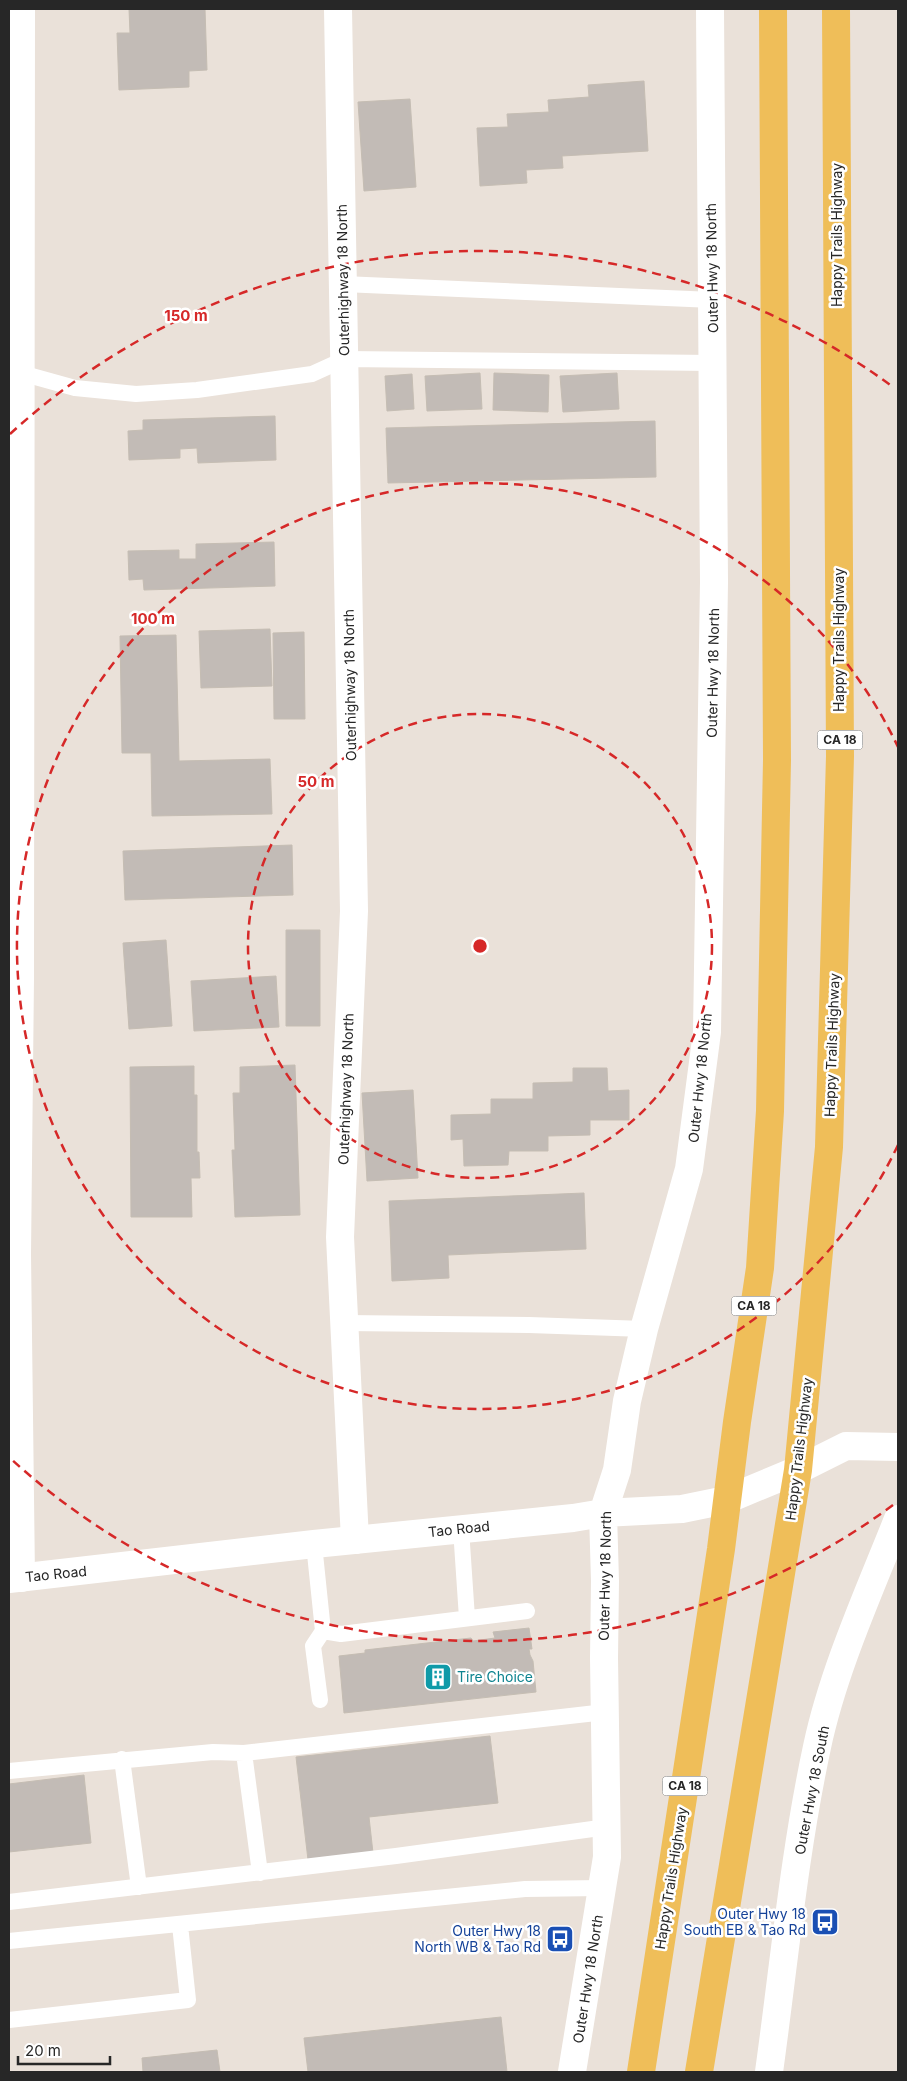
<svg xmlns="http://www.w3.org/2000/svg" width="907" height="2081" font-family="Inter,sans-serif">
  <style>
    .building { fill: #c2bbb6; stroke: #c5bdb3 }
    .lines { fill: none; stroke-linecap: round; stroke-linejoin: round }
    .lane { stroke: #fff; stroke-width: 16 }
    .street { stroke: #fff; stroke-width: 28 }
    .secondary { stroke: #fff; stroke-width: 28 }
    .primary { stroke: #efbe59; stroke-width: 28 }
    .ring { fill: none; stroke: #d62828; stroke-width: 2.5; stroke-dasharray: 9 6 }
    .labels { text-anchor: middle; stroke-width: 5; stroke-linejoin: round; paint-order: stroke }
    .shield { fill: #fff; stroke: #686868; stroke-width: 1 }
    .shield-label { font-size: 12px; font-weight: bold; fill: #272727 }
    .street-label { font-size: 14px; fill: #272727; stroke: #fff }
    .culture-label { font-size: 14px; fill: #0d838f; stroke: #fff; text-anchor: start }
    .transit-label { font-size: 14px; fill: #164399; stroke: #fff; text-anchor: end }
    .centre { fill: #d62828; stroke: #fff; stroke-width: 2.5 }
    .ring-label { font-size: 15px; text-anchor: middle; font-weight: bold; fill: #d62828; stroke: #fff; stroke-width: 5; stroke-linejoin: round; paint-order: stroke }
  </style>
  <rect width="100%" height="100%" fill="#eae1d9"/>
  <path class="building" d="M 129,9 L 205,9 L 207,70 L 189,71 L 189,87 L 119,90 L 117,33 L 130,33 Z
    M 644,81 L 648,151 L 562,156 L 563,168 L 526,170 L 527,183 L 480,186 L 477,128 L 508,127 L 507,114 L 549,112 L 548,100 L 589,97 L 588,85 Z
    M 410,99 L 416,187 L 364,191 L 358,102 Z
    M 480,373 L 482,409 L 427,411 L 425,376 Z
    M 494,373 L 549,375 L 548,412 L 493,410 Z
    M 617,373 L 619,409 L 563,412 L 560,376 Z
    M 412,374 L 414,409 L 387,411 L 385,376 Z
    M 275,416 L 276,460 L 198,463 L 197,448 L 180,449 L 180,458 L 129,460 L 128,431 L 143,430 L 143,420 Z
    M 655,421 L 656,477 L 388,483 L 386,428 Z
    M 274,542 L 275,586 L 144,590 L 143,579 L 129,580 L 128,551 L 179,550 L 179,559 L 196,559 L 196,544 Z
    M 270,629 L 272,686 L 201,688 L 199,631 Z
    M 304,632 L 305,719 L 274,719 L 273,633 Z
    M 176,635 L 179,761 L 270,759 L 272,814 L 152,816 L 151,753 L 122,753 L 120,636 Z
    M 292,845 L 293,895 L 125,900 L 123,851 Z
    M 286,930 L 320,930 L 320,1026 L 286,1026 Z
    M 166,940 L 172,1026 L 129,1029 L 123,943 Z
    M 276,976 L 279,1027 L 194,1031 L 191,981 Z
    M 295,1065 L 300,1215 L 235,1217 L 232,1150 L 235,1150 L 233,1093 L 240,1093 L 240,1067 Z
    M 194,1066 L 194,1095 L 197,1095 L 197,1152 L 199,1152 L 200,1178 L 191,1178 L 192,1217 L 131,1217 L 130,1067 Z
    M 573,1068 L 607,1068 L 608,1091 L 629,1090 L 629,1120 L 590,1120 L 590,1135 L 548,1136 L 548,1151 L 509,1151 L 508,1165 L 464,1166 L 463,1139 L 451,1140 L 451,1115 L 491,1114 L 491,1099 L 533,1099 L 533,1083 L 573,1082 Z
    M 413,1090 L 418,1178 L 367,1181 L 362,1093 Z
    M 584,1193 L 586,1249 L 448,1255 L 449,1278 L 392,1281 L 389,1201 Z
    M 529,1628 L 532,1649 L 529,1649 L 530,1655 L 533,1661 L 536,1692 L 344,1713 L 339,1656 L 365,1653 L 365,1650 L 471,1638 L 473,1641 L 495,1638 L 493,1632 Z
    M 490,1736 L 498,1803 L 369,1817 L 373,1853 L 308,1860 L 296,1757 Z
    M 84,1775 L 91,1843 L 9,1852 L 9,1784 Z
    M 501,2017 L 507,2072 L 308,2072 L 304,2038 Z
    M 217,2050 L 220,2072 L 143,2072 L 142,2058 Z"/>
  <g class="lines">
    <path class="lane" d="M 343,284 L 713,300
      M 21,373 L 75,388 L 136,394 L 197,390 L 312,374 L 345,359 L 713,363
      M 344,1323 L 529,1325 L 644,1329
      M 461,1529 L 467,1618
      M 314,1544 L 323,1631 L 313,1646 L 320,1700
      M 323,1631 L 341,1634 L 527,1611
      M 244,1753 L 260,1873
      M 122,1759 L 139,1887
      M 9,1771 L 213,1752 L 244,1753 L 605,1712
      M 9,1902 L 396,1856 L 607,1827
      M 9,1941 L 525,1889 L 602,1888
      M 9,2020 L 188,2000 L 180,1925"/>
    <path class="street" d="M 338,9 L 354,911 L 340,1237 L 355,1540
      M 21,1578 L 17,1254 L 20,978 L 21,9"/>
    <path class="secondary" d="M 9,1579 L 314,1544 L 573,1518 L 603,1513 L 682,1509 L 726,1500 L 798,1470 L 846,1446 L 898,1447
      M 572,2072 L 607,1857 L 604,1658 L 605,1581 L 603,1513 L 617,1470 L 627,1401 L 644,1329 L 689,1169 L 707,1032 L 714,582 L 710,9
      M 769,2072 C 784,1964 794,1854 817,1747 C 833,1671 869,1592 898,1519"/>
    <path class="primary" d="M 641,2072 L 721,1549 L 737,1422 L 760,1268 L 770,1111 L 777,760 L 773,9
      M 699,2072 L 798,1470 L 829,1147 L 840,756 L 836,9"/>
  </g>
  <g class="ring">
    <circle cx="480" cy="946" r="232"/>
    <path d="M898 1145A463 463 0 1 1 898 747"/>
    <path d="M893 1505A695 695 0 0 1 10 1458M10 434A695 695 0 0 1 893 387"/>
  </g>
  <defs>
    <g id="building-square" transform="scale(1.4375)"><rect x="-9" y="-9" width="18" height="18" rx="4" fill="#0f9aa8" stroke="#fff"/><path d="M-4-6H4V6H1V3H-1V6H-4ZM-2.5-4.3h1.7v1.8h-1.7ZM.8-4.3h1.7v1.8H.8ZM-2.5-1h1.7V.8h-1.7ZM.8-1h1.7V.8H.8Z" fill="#fff"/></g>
    <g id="bus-square" transform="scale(1.4375)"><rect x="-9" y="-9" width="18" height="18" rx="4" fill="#1a4fb4" stroke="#fff"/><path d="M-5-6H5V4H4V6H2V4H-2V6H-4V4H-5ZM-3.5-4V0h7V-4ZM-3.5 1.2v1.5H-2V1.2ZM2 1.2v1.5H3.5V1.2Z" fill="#fff"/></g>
  </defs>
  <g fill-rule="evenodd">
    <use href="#building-square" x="438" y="1677"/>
    <use href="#bus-square" x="825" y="1922"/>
    <use href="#bus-square" x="560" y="1939"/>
  </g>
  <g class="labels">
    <g class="shield">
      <rect x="817.5" y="730.5" width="45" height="19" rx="4"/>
      <rect x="731.5" y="1296.5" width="45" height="19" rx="4"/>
      <rect x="662.5" y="1776.5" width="45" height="19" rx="4"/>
    </g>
    <g class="shield-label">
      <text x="840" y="744">CA 18</text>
      <text x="754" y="1310">CA 18</text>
      <text x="685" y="1790">CA 18</text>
    </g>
    <g class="street-label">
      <text transform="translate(837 235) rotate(-90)" y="5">Happy Trails Highway</text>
      <text transform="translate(712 268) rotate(-91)" y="5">Outer Hwy 18 North</text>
      <text transform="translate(343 280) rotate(-91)" y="5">Outerhighway 18 North</text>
      <text transform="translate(839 640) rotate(-90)" y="5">Happy Trails Highway</text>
      <text transform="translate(713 673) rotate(-89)" y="5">Outer Hwy 18 North</text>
      <text transform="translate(350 685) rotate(-91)" y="5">Outerhighway 18 North</text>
      <text transform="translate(832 1045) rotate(-88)" y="5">Happy Trails Highway</text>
      <text transform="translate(700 1078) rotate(-84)" y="5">Outer Hwy 18 North</text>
      <text transform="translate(346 1089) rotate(-88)" y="5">Outerhighway 18 North</text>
      <text transform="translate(799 1449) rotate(-83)" y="5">Happy Trails Highway</text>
      <text transform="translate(459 1529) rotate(-6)" y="5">Tao Road</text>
      <text transform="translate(56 1574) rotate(-6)" y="5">Tao Road</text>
      <text transform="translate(605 1576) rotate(-89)" y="5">Outer Hwy 18 North</text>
      <text transform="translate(812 1790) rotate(-79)" y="5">Outer Hwy 18 South</text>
      <text transform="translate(671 1878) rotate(-81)" y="5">Happy Trails Highway</text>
      <text transform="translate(588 1979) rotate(-81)" y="5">Outer Hwy 18 North</text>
    </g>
    <g class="culture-label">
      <text x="457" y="1682">Tire Choice</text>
    </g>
    <g class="transit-label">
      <text x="806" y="1919">Outer Hwy 18<tspan x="806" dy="16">South EB &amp; Tao Rd</tspan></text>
      <text x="541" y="1936">Outer Hwy 18<tspan x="541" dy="16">North WB &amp; Tao Rd</tspan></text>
    </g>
  </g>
  <circle cx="480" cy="946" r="8" class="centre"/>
  <g class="ring-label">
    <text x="186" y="321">150 m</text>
    <text x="153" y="624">100 m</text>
    <text x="316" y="787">50 m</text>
  </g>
  <rect width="907" height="2081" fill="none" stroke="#272727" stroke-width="20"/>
  <path d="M18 2056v8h92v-8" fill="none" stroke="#272727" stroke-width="2.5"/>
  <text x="25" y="2056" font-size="15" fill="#272727" stroke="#ffffff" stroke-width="4" paint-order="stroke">20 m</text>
</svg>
